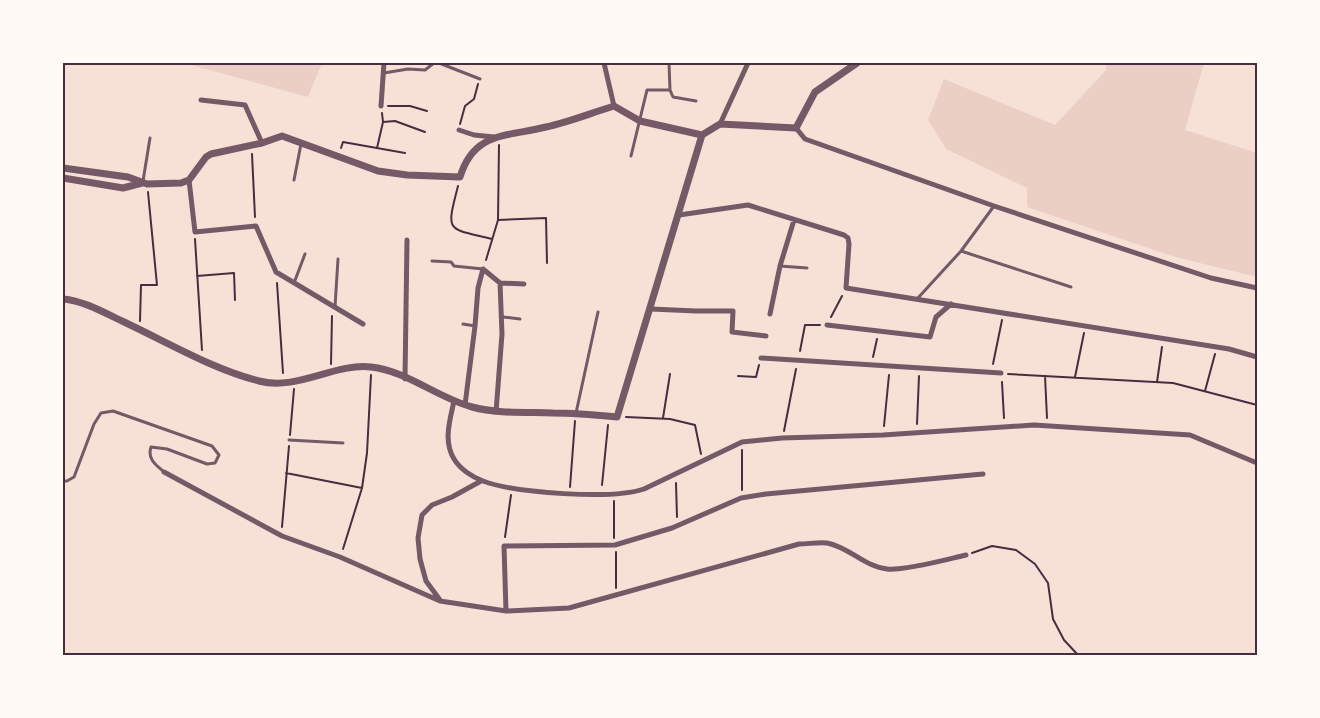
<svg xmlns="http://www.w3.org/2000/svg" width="1320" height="718" font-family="'Varela Round',sans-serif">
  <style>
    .green { fill: #ebcfc5 }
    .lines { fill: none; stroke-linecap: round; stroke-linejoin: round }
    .path { stroke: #4a2c40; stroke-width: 2 }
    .service { stroke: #755966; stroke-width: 3 }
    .minor { stroke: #755966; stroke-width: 5 }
    .tertiary { stroke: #755966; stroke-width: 7 }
    .neatline { fill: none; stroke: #4a2c40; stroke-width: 2 }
  </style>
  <rect width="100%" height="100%" fill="#f7e1d7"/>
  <path class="green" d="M 184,63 L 322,63 L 308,97 Z
    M 1106,63 L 1204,63 L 1185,130 L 1257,153 L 1257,277 L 1175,257 L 1027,207 L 1027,188 L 946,149 L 928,120 L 944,79 L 1055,125 L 1106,70 Z"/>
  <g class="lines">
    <path class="path" d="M 388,106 L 410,106 L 427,111
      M 383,122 L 395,121 L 425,132
      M 460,124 L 465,106 L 474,99 L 478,84
      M 341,148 L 343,142 L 405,153
      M 377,148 L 383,122 L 382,113
      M 252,154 L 255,217
      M 458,186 C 446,233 446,228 492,239
      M 498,220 L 546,218 L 547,263
      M 195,239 L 202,350
      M 486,260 L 498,220 L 499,145
      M 197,276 L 234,273 L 235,300
      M 277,283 L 283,373
      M 831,317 L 842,296
      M 140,321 L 141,285 L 157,285 L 148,192
      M 800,351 L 805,325 L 820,325
      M 873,357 L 877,339
      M 331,364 L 332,316
      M 993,364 L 1002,320
      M 1008,374 L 1173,383 L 1257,405
      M 738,376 L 756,377 L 759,365
      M 1045,376 L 1047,418
      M 1075,377 L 1084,333
      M 1002,382 L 1004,418
      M 1157,382 L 1162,347
      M 1205,391 L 1215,354
      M 626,417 L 670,419 L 695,425 L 701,454
      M 663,418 L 670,374
      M 917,424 L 919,376
      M 884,426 L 889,375
      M 784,431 L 796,369
      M 290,435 L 294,389
      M 286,473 L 362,488
      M 676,483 L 677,517
      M 602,485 L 608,425
      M 570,487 L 575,421
      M 742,490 L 742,450
      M 614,501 L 614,538
      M 282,527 L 289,446
      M 505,537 L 511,495
      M 343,549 L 362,488 L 367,453 L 371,375
      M 972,553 L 992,546 L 1016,550 L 1035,564 L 1048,583 L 1053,619 L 1064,640 L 1078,655
      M 616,588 L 616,552"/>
    <path class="service" d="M 439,63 L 480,79
      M 384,73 L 408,69 L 425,70 L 434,63
      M 670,90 L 673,97 L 696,101
      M 631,156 L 647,90 L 670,90 L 669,63
      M 294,180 L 301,144
      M 143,181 L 150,138
      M 961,251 L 1071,287
      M 432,261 L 451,262 L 454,266 L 483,269
      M 780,266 L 807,268
      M 294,283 L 305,254
      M 917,299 L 961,251 L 994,206
      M 335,307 L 338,259
      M 503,317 L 520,319
      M 463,324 L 475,326
      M 576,413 L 598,312
      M 289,440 L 343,443
      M 63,481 L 67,481 L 74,477 L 94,424 L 101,413 L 113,411 L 212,446 L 219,455 L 215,463 L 207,464 L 167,449 L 151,447 C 147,459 156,465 164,472"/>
    <path class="minor" d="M 604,63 L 614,106
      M 201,100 L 245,105 L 262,143
      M 381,106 L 384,63
      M 720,124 L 748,63
      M 796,128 L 805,139 L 994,206 L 1211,278 L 1257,288
      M 459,130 L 474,135 L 494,137
      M 189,180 L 195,232 L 256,226 L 276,272 L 363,324
      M 679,215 L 748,205 L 844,235 L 848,238 L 849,244 L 846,288 L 1229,349 L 1257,357
      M 651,309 L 696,311 L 733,311 L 732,332 L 766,336
      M 770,314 L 780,266 L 794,220
      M 827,325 L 930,337 L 936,317 L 951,304
      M 761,358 L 1001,373
      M 405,379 L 407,240
      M 454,401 C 450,420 443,441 454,459 C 460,469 472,477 483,481 C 515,493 612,500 644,489 L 742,442 L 782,438 L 883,435 L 1034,425 L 1190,435 L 1257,463
      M 465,405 L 475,326 L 478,288 L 483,269 L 500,283 L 524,284
      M 496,412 L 502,334 L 500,283
      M 164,472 L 282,536 L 340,557 L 440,601 L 506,611 L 569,608 L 799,544 C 808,544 818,542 827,543 C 849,547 865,567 887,569 C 905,571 948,559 966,555
      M 440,600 L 426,581 L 420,559 L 418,538 L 422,515 L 432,505 L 452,497 L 481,481
      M 506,611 L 504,546 L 615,545 L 672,528 L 741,498 L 766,494 L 983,474"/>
    <path class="tertiary" d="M 702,135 L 720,124 L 796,128 L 815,92 L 857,63
      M 63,168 L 128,177 L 147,184 L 181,183 L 189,180 L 206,157 L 211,154 L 262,143 L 282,136 L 378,171 L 407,175 L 460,177 C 474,131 507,137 546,127 C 569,122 591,113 614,106 L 640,121 L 702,135
      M 63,178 L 123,188 L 142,183
      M 63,299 C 84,301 103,312 122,321 C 167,342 212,369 259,381 C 297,391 334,363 371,367 C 407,371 438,398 472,407 C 498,414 527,412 553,413 C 575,413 596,415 617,417 L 702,135"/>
  </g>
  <rect width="1320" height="718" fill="none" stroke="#fffaf5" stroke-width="129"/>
  <rect x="64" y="64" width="1192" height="590" class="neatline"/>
</svg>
